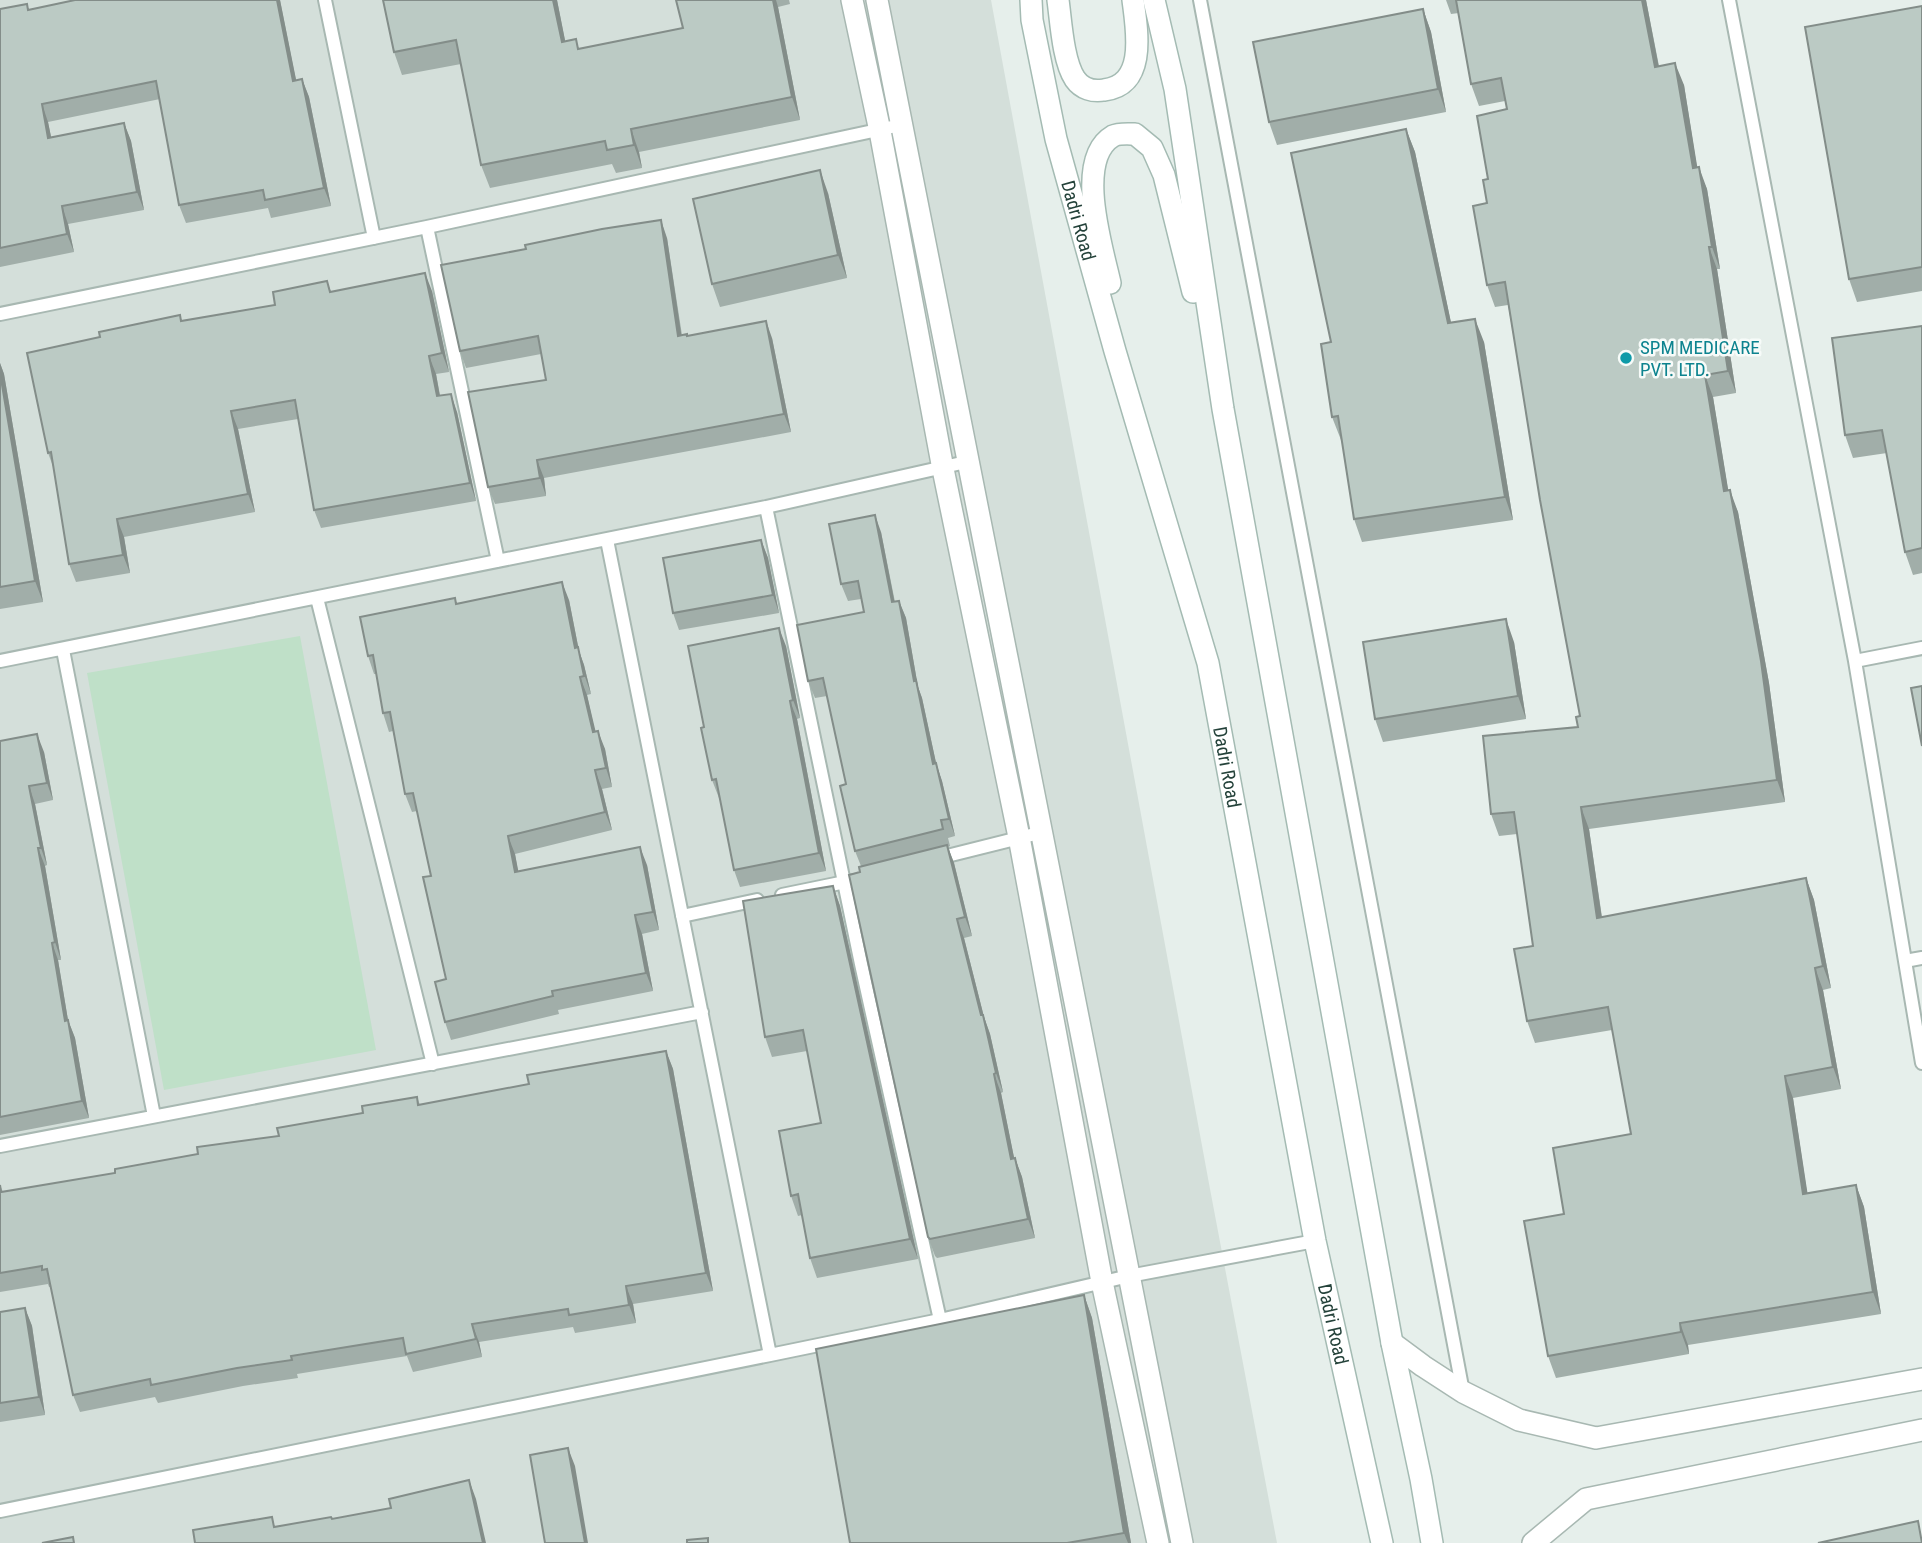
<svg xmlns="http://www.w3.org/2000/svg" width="1922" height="1543" font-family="'Roboto Condensed',sans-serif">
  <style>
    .built { fill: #d4dfda }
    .green { fill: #bfe0c8 }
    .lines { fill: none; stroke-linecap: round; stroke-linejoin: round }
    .service-casing { stroke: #a8b8b2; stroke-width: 16 }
    .tertiary-casing { stroke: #a8b8b2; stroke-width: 24 }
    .secondary-casing { stroke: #a4bbb3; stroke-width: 24 }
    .service { stroke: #fff; stroke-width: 12 }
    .tertiary { stroke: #fff; stroke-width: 21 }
    .secondary { stroke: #fff; stroke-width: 21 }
    .wall { fill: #a1aea9 }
    .shaded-wall { fill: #838d89 }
    .building { fill: #bbcac4; stroke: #838d89; stroke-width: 2 }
    .culture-dot { fill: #0f9aa8; stroke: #f7fbf9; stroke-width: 2.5 }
    .labels { text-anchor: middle; stroke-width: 5; stroke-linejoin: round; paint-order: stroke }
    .street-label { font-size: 19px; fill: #24423a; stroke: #f7fbf9 }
    .culture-label { font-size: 19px; fill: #0d838f; stroke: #f7fbf9; text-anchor: start }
  </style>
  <rect width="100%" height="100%" fill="#e6efeb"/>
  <path class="built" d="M 0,0 L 991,0 L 1210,1189 L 1277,1543 L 0,1543 Z"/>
  <path class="green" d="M 300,636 L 376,1050 L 164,1090 L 87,673 Z"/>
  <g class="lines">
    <g class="service-casing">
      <path id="service" d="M 325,0 L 374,238
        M 1200,0 L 1463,1392
        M 1729,0 L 1855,661 L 1922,1063
        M 427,227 L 498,561
        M 0,314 L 427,227 L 901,125
        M 766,507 L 861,964 L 940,1320
        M 607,540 L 770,1355
        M 317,598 L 433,1064
        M 63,650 L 154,1116
        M 0,661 L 766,507 L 966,462
        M 1855,661 L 1922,648
        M 935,859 L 1043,832
        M 782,895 L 850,881
        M 682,916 L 757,900
        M 1905,961 L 1922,958
        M 0,1146 L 702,1012
        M 0,1511 L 770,1355 L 940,1320 L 1129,1276 L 1315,1241"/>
    </g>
    <g class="tertiary-casing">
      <path id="tertiary" d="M 852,0 L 880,131 L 943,469 L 1019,837 L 1102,1282 L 1158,1543
        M 877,0 C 978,515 1081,1029 1182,1543
        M 1392,1343 L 1423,1366 L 1463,1392 L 1519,1420 L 1596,1438 L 1922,1379
        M 1533,1543 L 1586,1499 L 1922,1430"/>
    </g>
    <g class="secondary-casing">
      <g id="secondary">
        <path id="s1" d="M 1031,0 L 1032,20 L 1056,139 L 1115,351 L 1208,663 L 1315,1241 L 1382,1543"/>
        <path d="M 1058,0 C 1061,22 1063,61 1075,79 C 1082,89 1093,92 1104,90 C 1147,85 1137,31 1133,0"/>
        <path d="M 1154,0 L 1175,89 L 1223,409 L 1392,1343 L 1421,1479 L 1432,1543"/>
        <path d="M 1110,283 C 1102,247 1074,159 1113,136 C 1119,133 1128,134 1135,134 L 1152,148 L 1164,175 L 1193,292"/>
      </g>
    </g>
    <use href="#service" class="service"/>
    <use href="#tertiary" class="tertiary"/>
    <use href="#secondary" class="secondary"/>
  </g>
  <path class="wall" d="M 280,0 L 296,81 L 302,79 L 309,97 L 331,206 L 271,218 L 268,208 L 186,223 L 179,205 L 160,99 L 48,122 L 51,137 L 124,123 L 131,141 L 144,210 L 68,224 L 74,252 L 0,267 L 0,9 L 29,10 Z
    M 383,0 L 557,0 L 565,41 L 580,49 L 683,28 L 676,0 L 789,0 L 790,4 L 778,7 L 800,120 L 639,152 L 642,168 L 616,173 L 612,164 L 490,188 L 481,165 L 461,64 L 402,75 L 394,52 Z
    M 1446,0 L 1646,0 L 1659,66 L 1684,85 L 1697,168 L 1707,189 L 1720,269 L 1717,269 L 1736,393 L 1713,397 L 1728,490 L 1738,512 L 1769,683 L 1785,802 L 1589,829 L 1602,917 L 1806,878 L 1814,900 L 1831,988 L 1823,990 L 1841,1089 L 1793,1098 L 1807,1193 L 1856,1185 L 1864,1207 L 1881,1314 L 1688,1345 L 1689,1354 L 1556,1378 L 1548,1356 L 1564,1214 L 1631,1134 L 1612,1030 L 1535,1043 L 1527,1021 L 1533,946 L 1517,834 L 1499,836 L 1491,814 L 1578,727 L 1580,716 L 1508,305 L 1495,307 L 1487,285 L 1487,203 L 1488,179 L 1507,109 L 1505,101 L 1479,106 L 1471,84 L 1459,13 L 1451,14 Z
    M 1922,6 L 1922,291 L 1857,302 L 1849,279 Z
    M 1423,9 L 1431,32 L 1446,112 L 1277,145 L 1269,122 Z
    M 1406,129 L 1415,152 L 1451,323 L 1484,342 L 1513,520 L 1362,542 L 1354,519 L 1342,440 L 1341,440 L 1332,417 L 1331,342 Z
    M 828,193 L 847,278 L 720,307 L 712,284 Z
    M 667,238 L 682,335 L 687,336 L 772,338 L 791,432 L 544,478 L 546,496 L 495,504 L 488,487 L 546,380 L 541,354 L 466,368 L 460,351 Z
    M 327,281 L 331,292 L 432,291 L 449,372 L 436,374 L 440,395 L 457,412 L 476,501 L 321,528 L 314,510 L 298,419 L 238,429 L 255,512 L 124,537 L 130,573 L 76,582 L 69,564 L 54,469 L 48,453 L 182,321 L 275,305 Z
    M 1922,326 L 1922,573 L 1913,575 L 1905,552 L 1887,453 L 1853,458 L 1845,435 Z
    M 0,363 L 4,374 L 43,602 L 0,609 Z
    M 881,532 L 895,602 L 899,601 L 906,618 L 918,687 L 922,698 L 936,763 L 942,781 L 955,836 L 948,838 L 950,846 L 948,847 L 954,863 L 972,936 L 964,938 L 984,1017 L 990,1034 L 1003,1092 L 1001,1093 L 1014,1158 L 1015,1158 L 1022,1177 L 1035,1238 L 937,1258 L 935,1256 L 928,1237 L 860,872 L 861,866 L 855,851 L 846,784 L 827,696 L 815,698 L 808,681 L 864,612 L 861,599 L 848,601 L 841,584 Z
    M 761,540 L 768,558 L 779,613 L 679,630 L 673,613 Z
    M 455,598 L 457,604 L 569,600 L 579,651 L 584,665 L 591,694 L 587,695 L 595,732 L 605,749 L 612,787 L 602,789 L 612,830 L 515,854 L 518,872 L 647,865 L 659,930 L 642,934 L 653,991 L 558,1010 L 559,1014 L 451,1040 L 445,1022 L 446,979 L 431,876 L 417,811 L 412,812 L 405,794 L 393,731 L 389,732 L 383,713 L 376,674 L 374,674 L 368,656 Z
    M 1514,642 L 1526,719 L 1383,742 L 1375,719 Z
    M 786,646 L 800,718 L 797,719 L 826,871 L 740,887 L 734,870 L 720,797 L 719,798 L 712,780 Z
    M 0,741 L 44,752 L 53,800 L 35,804 L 47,865 L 45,866 L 61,960 L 58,960 L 68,1020 L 75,1038 L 89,1118 L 0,1135 Z
    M 833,886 L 840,906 L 918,1259 L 817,1278 L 810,1258 L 802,1215 L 798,1216 L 791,1196 L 821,1123 L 807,1051 L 772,1057 L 765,1037 Z
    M 666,1051 L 673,1069 L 713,1291 L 633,1304 L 636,1323 L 575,1333 L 573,1327 L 479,1342 L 482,1357 L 413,1372 L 407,1356 L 297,1374 L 298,1378 L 243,1386 L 158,1403 L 155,1397 L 80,1412 L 73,1395 L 51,1287 L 49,1287 L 48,1284 L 0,1292 L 0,1185 L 3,1192 L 115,1173 L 279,1136 L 417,1097 L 420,1105 L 529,1084 Z
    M 1084,1295 L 1092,1318 L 1131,1543 L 850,1543 Z
    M 25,1308 L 32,1326 L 45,1415 L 0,1422 L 0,1312 Z"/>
  <path class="shaded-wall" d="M 277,0 L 280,0 L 300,99 L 293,81 Z
    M 553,0 L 557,0 L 570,65 L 562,42 Z
    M 773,0 L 776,0 L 778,7 L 800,120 L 792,97 Z
    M 1642,0 L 1646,0 L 1663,89 L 1655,67 Z
    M 1423,9 L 1431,32 L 1446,112 L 1438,89 Z
    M 1675,63 L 1684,85 L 1701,190 L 1693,168 Z
    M 302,79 L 309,97 L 331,206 L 324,188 Z
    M 42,104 L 48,122 L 55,156 L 48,138 Z
    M 124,123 L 131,141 L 144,210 L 137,192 Z
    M 631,129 L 639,152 L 642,168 L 634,145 Z
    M 1406,129 L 1415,152 L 1456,346 L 1448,323 Z
    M 1699,167 L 1707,189 L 1720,269 L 1712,247 Z
    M 820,170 L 828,193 L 847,278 L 838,255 Z
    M 62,206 L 68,224 L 74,252 L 67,234 Z
    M 661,220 L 667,238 L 684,353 L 678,336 Z
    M 1709,247 L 1717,269 L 1736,393 L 1728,371 Z
    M 425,273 L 432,291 L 449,372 L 442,353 Z
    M 1475,319 L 1484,342 L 1513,520 L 1505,497 Z
    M 766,321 L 772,338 L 791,432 L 784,414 Z
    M 429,356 L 436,374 L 443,414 L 437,396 Z
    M 0,363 L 4,374 L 43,602 L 35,581 L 0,373 Z
    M 1705,375 L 1713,397 L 1732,513 L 1724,491 Z
    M 451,394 L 457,412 L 476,501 L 470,483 Z
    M 231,411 L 238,429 L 255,512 L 248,494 Z
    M 537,460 L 544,478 L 546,496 L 540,478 Z
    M 1730,490 L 1738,512 L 1769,683 L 1785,802 L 1777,780 Z
    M 875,515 L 881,532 L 898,620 L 892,602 Z
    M 117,519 L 124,537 L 130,573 L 123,555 Z
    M 761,540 L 768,558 L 779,613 L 773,595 Z
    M 562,582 L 569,600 L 579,651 L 584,665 L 591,694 L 575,648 Z
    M 899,601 L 906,618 L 918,687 L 922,698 L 940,781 L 933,764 L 914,681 Z
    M 1506,619 L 1514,642 L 1526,719 L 1518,696 Z
    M 779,628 L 786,646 L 800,718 L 793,700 Z
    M 580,677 L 587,695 L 600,750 L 593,732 Z
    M 790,701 L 797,719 L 826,871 L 819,853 Z
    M 598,731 L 605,749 L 612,787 L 606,768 Z
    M 37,734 L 44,752 L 53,800 L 47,783 Z
    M 936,763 L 942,781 L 955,836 L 949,819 Z
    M 595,770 L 602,789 L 612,830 L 605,812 Z
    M 29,786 L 35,804 L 47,865 L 41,848 Z
    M 1581,807 L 1589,829 L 1605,940 L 1597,918 Z
    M 508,836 L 515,854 L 522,890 L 515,872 Z
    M 947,845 L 954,863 L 972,936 L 965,917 Z
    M 640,847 L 647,865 L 659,930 L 653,912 Z
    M 38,848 L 45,866 L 61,960 L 55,942 Z
    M 1806,878 L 1814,900 L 1831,988 L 1823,966 Z
    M 833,886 L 840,906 L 918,1259 L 910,1239 Z
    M 635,915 L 642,934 L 653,991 L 646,973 Z
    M 957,919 L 964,938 L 984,1017 L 990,1034 L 1003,1092 L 996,1073 Z
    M 52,943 L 58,960 L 71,1038 L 65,1021 Z
    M 1815,968 L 1823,990 L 1841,1089 L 1833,1067 Z
    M 68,1020 L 75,1038 L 89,1118 L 82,1101 Z
    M 666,1051 L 673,1069 L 713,1291 L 706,1273 Z
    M 994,1074 L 1001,1093 L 1018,1177 L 1011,1159 Z
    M 1785,1076 L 1793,1098 L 1811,1216 L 1803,1194 Z
    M 1015,1158 L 1022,1177 L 1035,1238 L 1028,1219 Z
    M 1856,1185 L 1864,1207 L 1881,1314 L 1873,1292 Z
    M 626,1286 L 633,1304 L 636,1323 L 629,1305 Z
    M 1084,1295 L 1092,1318 L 1131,1543 L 1128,1543 L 1124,1533 Z
    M 25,1308 L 32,1326 L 45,1415 L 39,1397 Z
    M 1680,1323 L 1688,1345 L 1689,1354 L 1681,1332 Z
    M 472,1324 L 479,1342 L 482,1357 L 476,1339 Z
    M 568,1448 L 575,1466 L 588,1543 L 585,1543 Z
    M 469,1480 L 476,1499 L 486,1543 L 483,1543 Z"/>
  <path class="building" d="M 75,0 L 277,0 L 293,81 L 302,79 L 324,188 L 265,200 L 263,190 L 179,205 L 156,81 L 42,104 L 48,138 L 124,123 L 137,192 L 62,206 L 67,234 L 0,248 L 0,9 L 27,4 L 28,10 Z
    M 383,0 L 553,0 L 562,42 L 576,39 L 578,49 L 683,28 L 676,0 L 773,0 L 792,97 L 631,129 L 634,145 L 607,150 L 605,141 L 481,165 L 456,40 L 394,52 Z
    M 1456,0 L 1642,0 L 1655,67 L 1675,63 L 1693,168 L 1699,167 L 1712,247 L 1709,247 L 1728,371 L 1705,375 L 1724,491 L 1730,490 L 1761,661 L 1777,780 L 1581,807 L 1597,918 L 1806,878 L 1823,966 L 1815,968 L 1833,1067 L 1785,1076 L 1803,1194 L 1856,1185 L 1873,1292 L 1680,1323 L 1681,1332 L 1548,1356 L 1524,1221 L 1564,1214 L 1553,1148 L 1631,1134 L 1608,1007 L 1527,1021 L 1514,949 L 1533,946 L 1514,812 L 1491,814 L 1483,736 L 1578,727 L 1576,717 L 1580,716 L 1540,500 L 1505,282 L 1487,285 L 1473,206 L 1487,203 L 1483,180 L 1488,179 L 1477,116 L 1507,109 L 1501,78 L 1471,84 Z
    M 1922,6 L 1922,267 L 1849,279 L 1805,27 Z
    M 1423,9 L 1438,89 L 1269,122 L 1253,42 Z
    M 1406,129 L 1448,323 L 1475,319 L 1505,497 L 1354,519 L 1338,416 L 1332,417 L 1321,344 L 1331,342 L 1291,153 Z
    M 820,170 L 838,255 L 712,284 L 693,199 Z
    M 661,220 L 678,336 L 687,334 L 687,336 L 766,321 L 784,414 L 537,460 L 540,478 L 488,487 L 468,392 L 546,380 L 538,336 L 460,351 L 441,265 L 526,249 L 525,245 L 602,229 Z
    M 425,273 L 442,353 L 429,356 L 437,396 L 451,394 L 470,483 L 314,510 L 295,400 L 231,411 L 248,494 L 117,519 L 123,555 L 69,564 L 51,452 L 48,453 L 27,353 L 100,337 L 99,332 L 180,315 L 181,321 L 275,305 L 273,292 L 327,281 L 330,292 Z
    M 1922,326 L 1922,548 L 1905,552 L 1882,430 L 1845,435 L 1832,338 Z
    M 0,373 L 35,581 L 0,587 Z
    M 875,515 L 892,602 L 899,601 L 914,681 L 916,680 L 933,764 L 936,763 L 949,819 L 941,820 L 943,829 L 855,851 L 840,786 L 846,784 L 823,678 L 808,681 L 797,625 L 864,612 L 858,581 L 841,584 L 829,524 Z
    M 761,540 L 773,595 L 673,613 L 663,558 Z
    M 562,582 L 575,648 L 578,647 L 584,676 L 580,677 L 593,732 L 598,731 L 606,768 L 595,770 L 605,812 L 508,836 L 515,872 L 640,847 L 653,912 L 635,915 L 646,973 L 552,991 L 553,996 L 445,1022 L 435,982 L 446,979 L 423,877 L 431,876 L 413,793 L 405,794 L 390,712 L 383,713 L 373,655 L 368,656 L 360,617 L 455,598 L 456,604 Z
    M 1506,619 L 1518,696 L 1375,719 L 1363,642 Z
    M 779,628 L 793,700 L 790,701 L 819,853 L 734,870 L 716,779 L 712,780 L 701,728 L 704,727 L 688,646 Z
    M 1922,686 L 1922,746 L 1911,688 Z
    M 37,734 L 47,783 L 29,786 L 41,848 L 38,848 L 55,942 L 52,943 L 65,1021 L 68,1020 L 82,1101 L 0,1117 L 0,741 Z
    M 947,845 L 965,917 L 957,919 L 981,1015 L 983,1015 L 996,1073 L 994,1074 L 1011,1159 L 1015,1158 L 1028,1219 L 930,1239 L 928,1237 L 849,875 L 860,872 L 859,867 Z
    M 833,886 L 910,1239 L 810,1258 L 798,1194 L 791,1196 L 779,1131 L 821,1123 L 803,1030 L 765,1037 L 743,901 Z
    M 666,1051 L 706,1273 L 626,1286 L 629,1305 L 569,1315 L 568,1309 L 472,1324 L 476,1339 L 406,1354 L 403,1338 L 291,1356 L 292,1360 L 237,1368 L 151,1385 L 150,1379 L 73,1395 L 47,1269 L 42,1270 L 42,1266 L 0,1273 L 0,1185 L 1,1192 L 115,1173 L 115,1169 L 198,1154 L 197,1147 L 279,1136 L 277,1128 L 363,1113 L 362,1106 L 417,1097 L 418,1105 L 529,1084 L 527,1075 Z
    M 1084,1295 L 1124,1533 L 1067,1543 L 850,1543 L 816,1349 Z
    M 25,1308 L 39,1397 L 0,1403 L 0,1312 Z
    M 568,1448 L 585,1543 L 545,1543 L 530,1455 Z
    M 469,1480 L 483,1543 L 195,1543 L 193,1530 L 272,1517 L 274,1527 L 331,1517 L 332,1519 L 391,1508 L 389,1499 Z
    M 1918,1521 L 1922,1543 L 1818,1543 Z
    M 73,1537 L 74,1543 L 42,1543 Z
    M 708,1538 L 708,1543 L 687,1543 L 687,1540 Z"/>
  <circle class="culture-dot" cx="1626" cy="358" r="7"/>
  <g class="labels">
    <g class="street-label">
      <text dy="7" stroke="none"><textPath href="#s1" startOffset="226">Dadri Road</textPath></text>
      <text dy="7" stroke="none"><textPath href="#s1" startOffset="793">Dadri Road</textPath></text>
      <text dy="7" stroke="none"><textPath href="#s1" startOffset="1360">Dadri Road</textPath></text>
    </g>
    <g class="culture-label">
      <text x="1640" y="354">SPM MEDICARE<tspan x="1640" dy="22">PVT. LTD.</tspan></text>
    </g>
  </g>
</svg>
